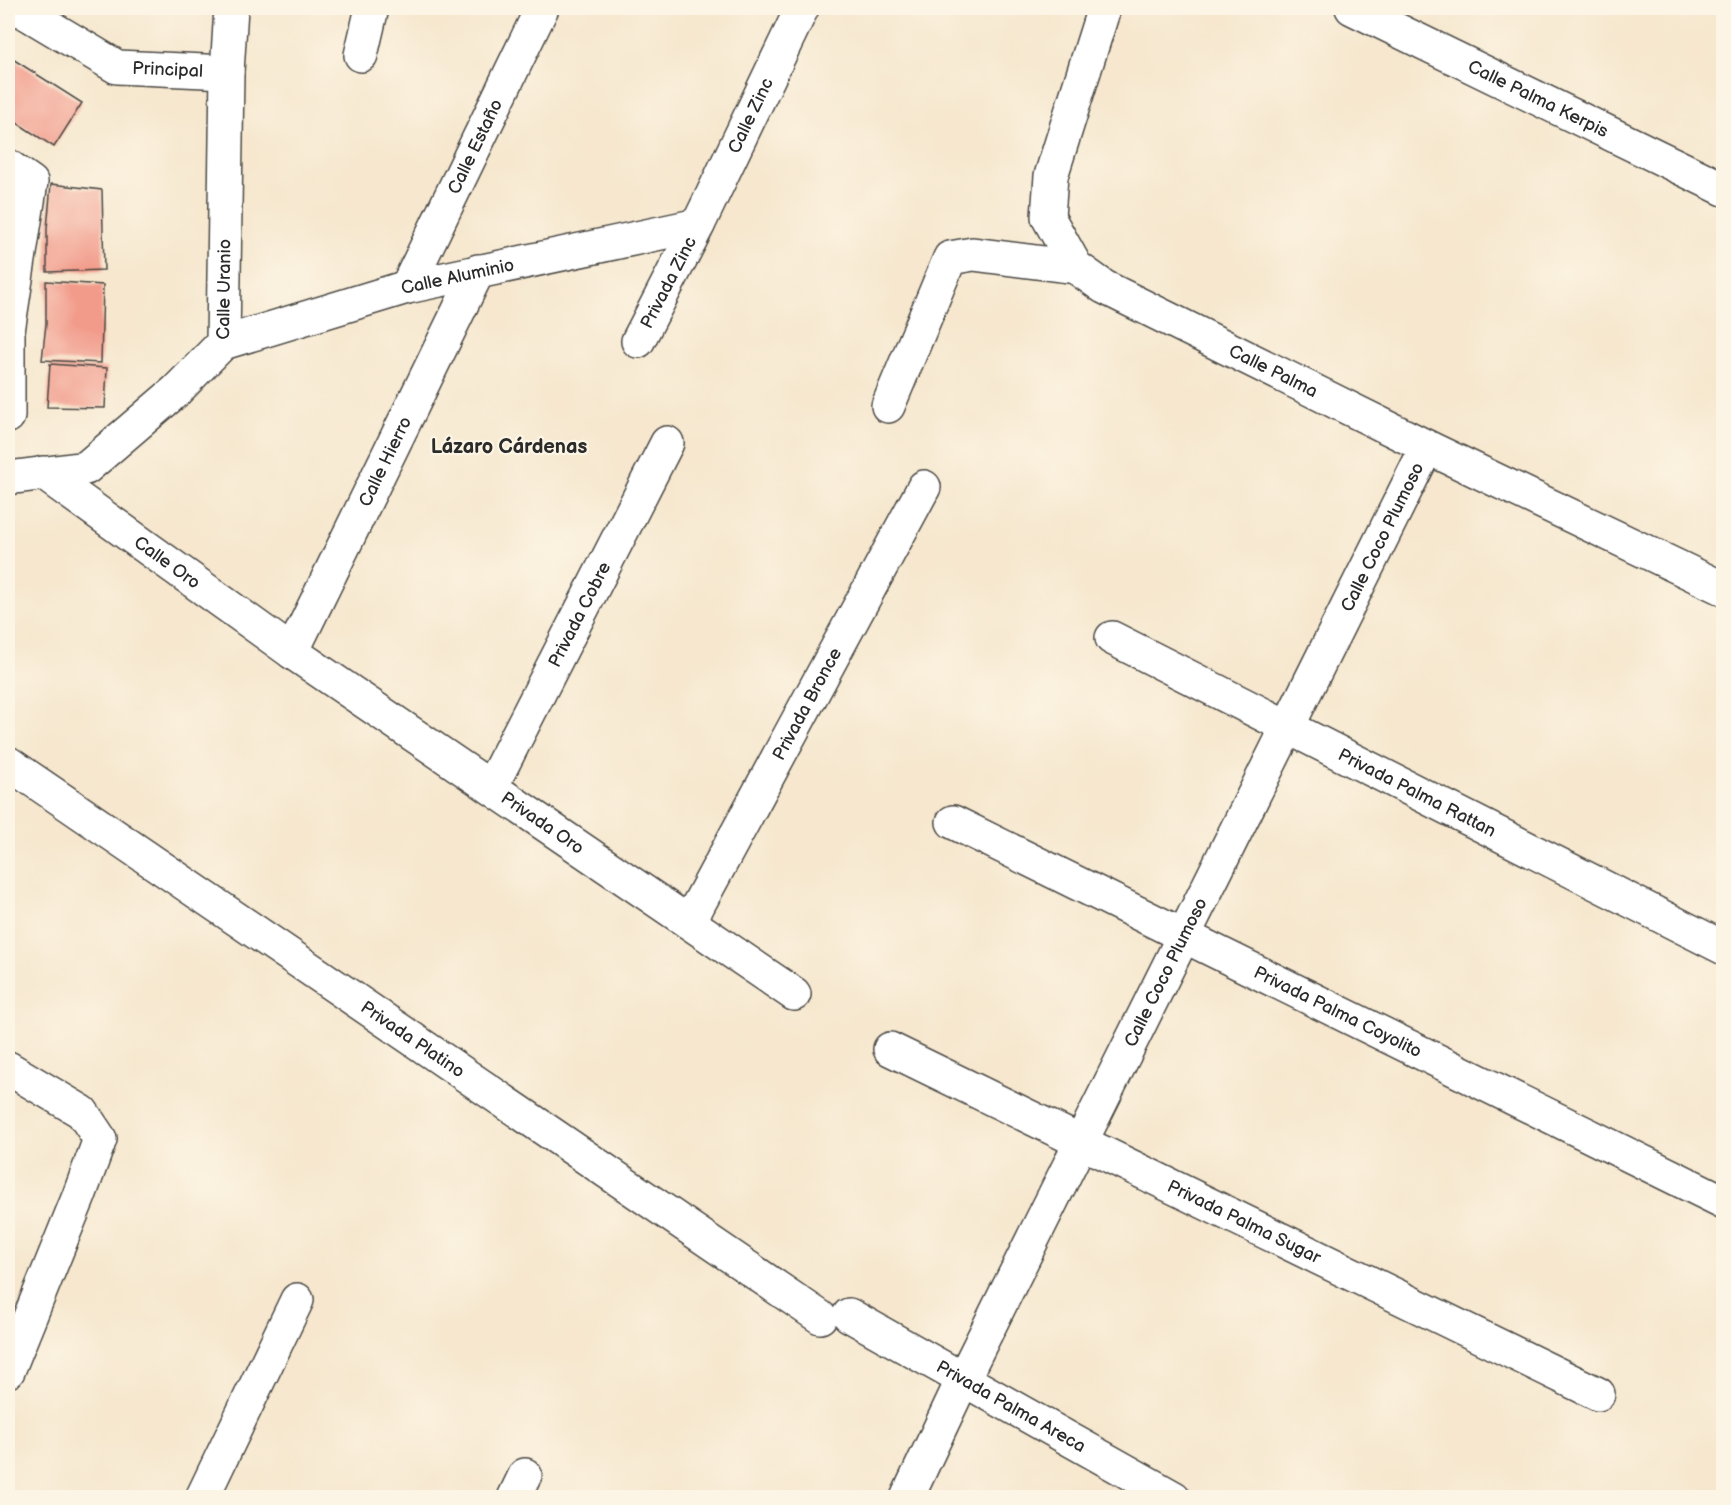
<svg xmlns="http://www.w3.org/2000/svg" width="1731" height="1505" font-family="'Balsamiq Sans',sans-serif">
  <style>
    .building { fill: #f29b8b }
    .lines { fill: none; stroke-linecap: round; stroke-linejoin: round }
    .street-casing { stroke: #494743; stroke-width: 36 }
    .street { stroke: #fff; stroke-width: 33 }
    .labels { text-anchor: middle; stroke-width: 4.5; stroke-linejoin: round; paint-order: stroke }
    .street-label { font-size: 18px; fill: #2b2b2b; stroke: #fcf5e5 }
    .neighbourhood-label { font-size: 20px; font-weight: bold; fill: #2b2b2b; stroke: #fcf5e5 }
  </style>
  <rect width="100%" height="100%" fill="#fcf5e5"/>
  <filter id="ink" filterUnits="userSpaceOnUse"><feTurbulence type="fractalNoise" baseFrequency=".0167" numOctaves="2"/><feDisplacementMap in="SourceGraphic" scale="12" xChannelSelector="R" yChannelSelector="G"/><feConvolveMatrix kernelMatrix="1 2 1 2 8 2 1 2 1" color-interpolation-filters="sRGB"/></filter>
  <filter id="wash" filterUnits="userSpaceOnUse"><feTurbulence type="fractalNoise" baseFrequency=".008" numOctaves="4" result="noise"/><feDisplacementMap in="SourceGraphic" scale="24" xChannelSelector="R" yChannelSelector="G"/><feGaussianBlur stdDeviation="1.35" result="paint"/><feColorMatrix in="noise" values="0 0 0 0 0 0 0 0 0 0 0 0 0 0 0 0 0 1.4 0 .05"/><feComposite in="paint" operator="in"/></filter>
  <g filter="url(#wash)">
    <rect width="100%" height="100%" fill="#f6e7ce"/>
    <g id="blocks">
      <path class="building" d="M 8,56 L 82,103 L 54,147 L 8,117 Z
        M 51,184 L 102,190 L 104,270 L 47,272 L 47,229 Z
        M 46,281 L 103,285 L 101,363 L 42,360 L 46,324 Z
        M 50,364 L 107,368 L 105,408 L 47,407 Z"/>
    </g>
  </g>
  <g filter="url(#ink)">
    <use href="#blocks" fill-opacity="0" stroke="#494743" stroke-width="1.5"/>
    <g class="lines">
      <g class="street-casing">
        <g id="street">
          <path id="s1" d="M 18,8 L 117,67 L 227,72"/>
          <path id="s2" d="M 1104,8 L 1051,176 L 1048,217 L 1076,267 L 1104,287 L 1427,447 L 1724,589"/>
          <path id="s3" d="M 1352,8 L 1724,189"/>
          <path d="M 361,55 L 372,8"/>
          <path d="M 8,166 L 31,182 L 8,331 L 8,416"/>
          <path id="s4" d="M 407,287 L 542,8"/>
          <path id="s5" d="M 638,341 L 698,225 L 802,8"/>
          <path id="s6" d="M 223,343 L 407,287 L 698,225"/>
          <path d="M 888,406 L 950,258 L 973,254 L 1076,267"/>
          <path id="s7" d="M 43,473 L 292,652 L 794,994"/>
          <path id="s8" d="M 8,478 L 86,468 L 176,391 L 223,343 L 227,72 L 231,8"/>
          <path id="s9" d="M 1112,638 L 1724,948"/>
          <path id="s10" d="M 292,652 L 478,271"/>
          <path id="s11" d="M 8,763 L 820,1317"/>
          <path id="s12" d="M 491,787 L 667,443"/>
          <path id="s13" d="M 953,822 L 1724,1202"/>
          <path id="s14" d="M 689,922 L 924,487"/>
          <path id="s15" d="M 890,1049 L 1598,1394"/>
          <path d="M 8,1068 L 82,1112 L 100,1139 L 79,1196 L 8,1371"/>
          <path id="s16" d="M 849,1315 L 1174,1498"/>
          <path d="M 202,1498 L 297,1300"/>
          <path d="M 514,1498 L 525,1475"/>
          <path id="s17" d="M 907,1498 L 963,1379 L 1427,447"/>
        </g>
      </g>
      <use href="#street" class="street"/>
    </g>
  </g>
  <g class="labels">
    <g class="street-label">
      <text dy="6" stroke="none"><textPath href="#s1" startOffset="166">Principal</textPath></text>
      <text dy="6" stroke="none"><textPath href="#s3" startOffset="207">Calle Palma Kerpis</textPath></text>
      <text dy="6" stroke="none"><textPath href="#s5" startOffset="252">Calle Zinc</textPath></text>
      <text dy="6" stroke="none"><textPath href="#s4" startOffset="156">Calle Estaño</textPath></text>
      <text dy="6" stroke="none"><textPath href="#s6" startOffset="244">Calle Aluminio</textPath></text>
      <text dy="6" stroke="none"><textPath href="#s5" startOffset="66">Privada Zinc</textPath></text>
      <text dy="6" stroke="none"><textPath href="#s8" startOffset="318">Calle Uranio</textPath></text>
      <text dy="6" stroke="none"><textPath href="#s2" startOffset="498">Calle Palma</textPath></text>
      <text dy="6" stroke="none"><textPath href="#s10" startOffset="212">Calle Hierro</textPath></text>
      <text dy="6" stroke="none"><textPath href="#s17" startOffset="1072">Calle Coco Plumoso</textPath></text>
      <text dy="6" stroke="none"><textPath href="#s7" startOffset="153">Calle Oro</textPath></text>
      <text dy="6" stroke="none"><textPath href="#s12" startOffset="194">Privada Cobre</textPath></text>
      <text dy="6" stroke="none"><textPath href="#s14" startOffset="248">Privada Bronce</textPath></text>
      <text dy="6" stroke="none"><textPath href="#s9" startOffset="342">Privada Palma Rattan</textPath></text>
      <text dy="6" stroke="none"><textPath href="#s7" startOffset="610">Privada Oro</textPath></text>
      <text dy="6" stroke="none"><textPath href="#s17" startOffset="586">Calle Coco Plumoso</textPath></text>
      <text dy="6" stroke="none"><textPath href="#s13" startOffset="429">Privada Palma Coyolito</textPath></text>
      <text dy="6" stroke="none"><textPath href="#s11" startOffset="490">Privada Platino</textPath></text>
      <text dy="6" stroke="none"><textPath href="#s15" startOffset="394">Privada Palma Sugar</textPath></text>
      <text dy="6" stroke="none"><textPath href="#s16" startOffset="186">Privada Palma Areca</textPath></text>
    </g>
    <g class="neighbourhood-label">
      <text x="509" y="453">Lázaro Cárdenas</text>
    </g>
  </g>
  <rect width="1731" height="1505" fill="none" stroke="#fcf5e5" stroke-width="30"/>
</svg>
